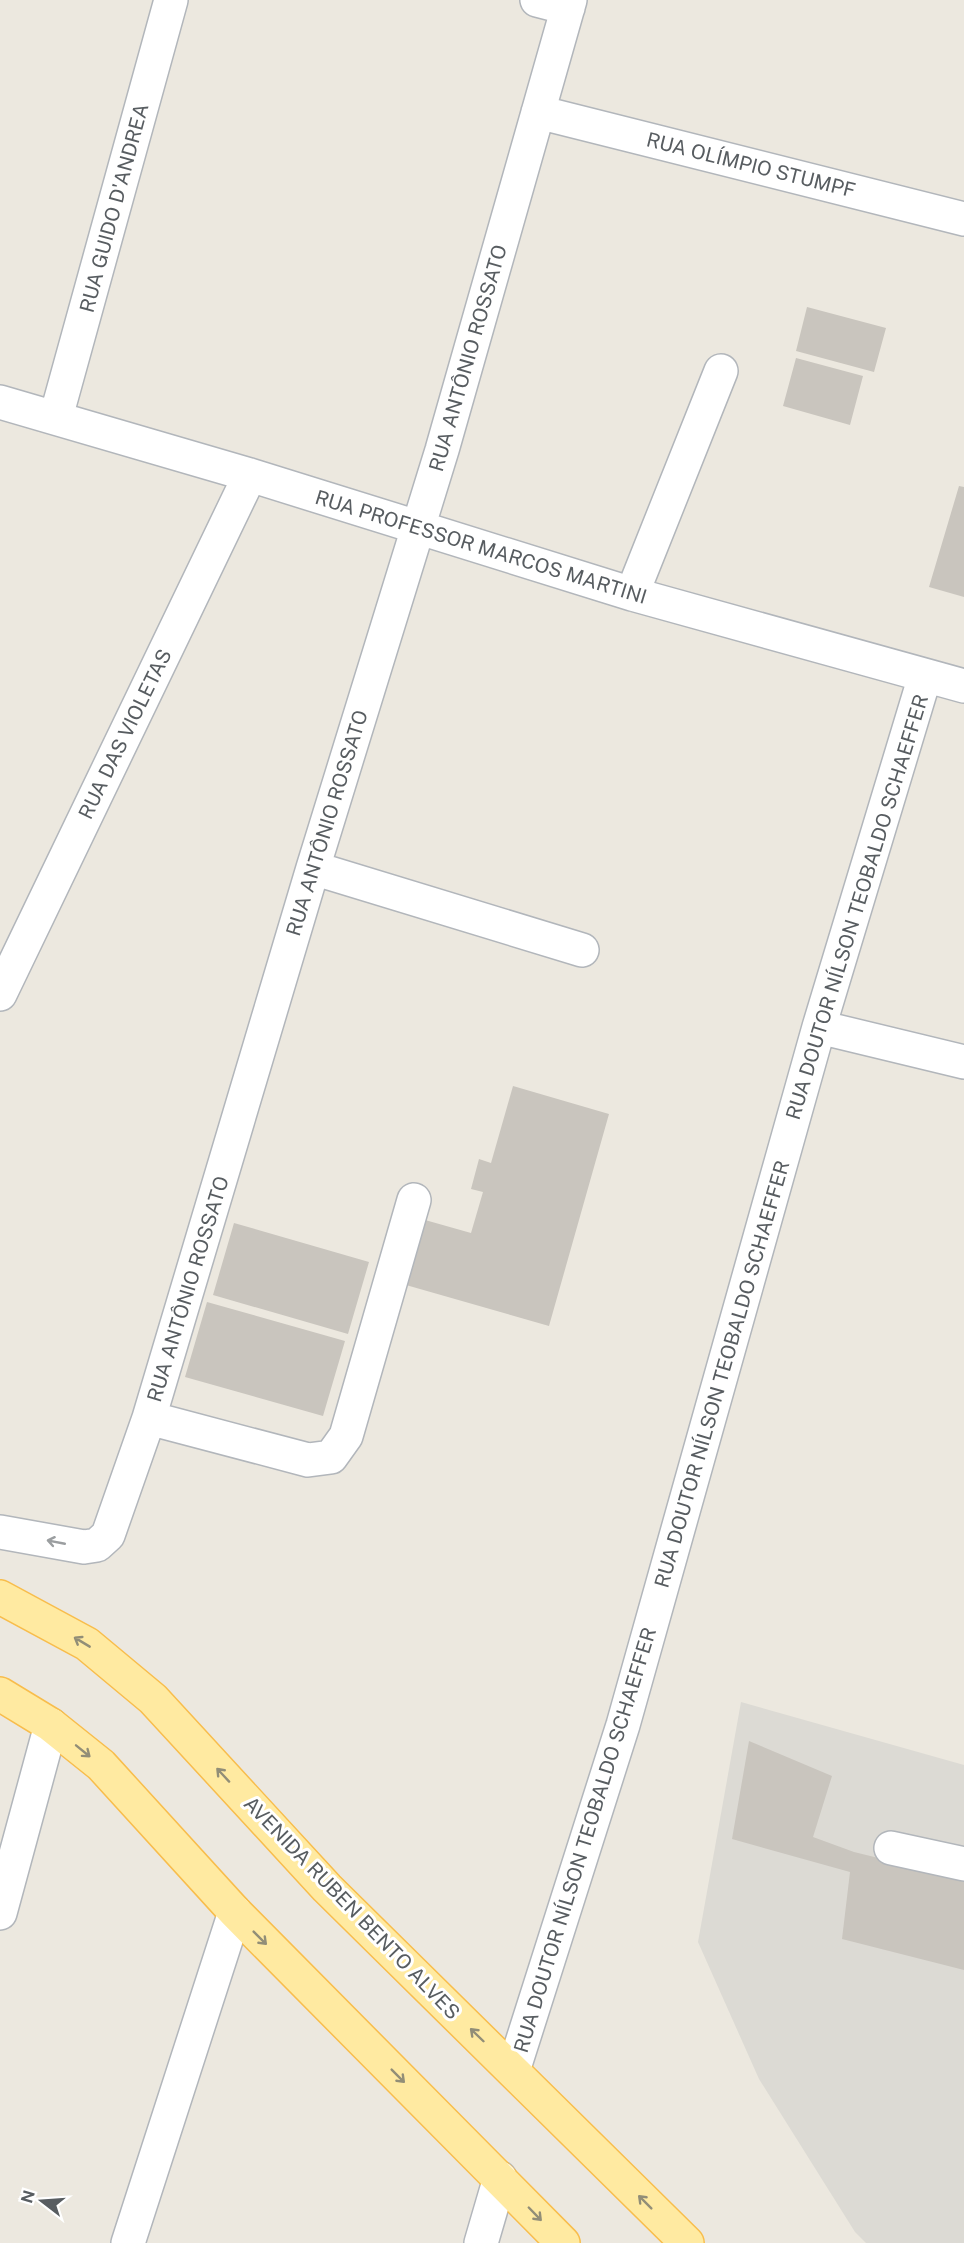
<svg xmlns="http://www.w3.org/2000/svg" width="964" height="2243" font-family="'Public Sans',sans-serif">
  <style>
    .industrial { fill: #dcdad4 }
    .building { fill: #c9c5be }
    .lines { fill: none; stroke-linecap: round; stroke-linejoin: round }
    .minor-casing { stroke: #b2b6bb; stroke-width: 36 }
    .major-casing { stroke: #f8bd4c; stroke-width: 36 }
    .minor { stroke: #fff; stroke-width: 33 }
    .major { stroke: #ffeaa1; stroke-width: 33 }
    .oneway { stroke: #9b9ea0 }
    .oneway2 { stroke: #928e77 }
    .labels { text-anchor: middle; stroke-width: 6; stroke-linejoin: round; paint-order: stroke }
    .street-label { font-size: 20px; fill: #585d61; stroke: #fff }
  </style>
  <rect width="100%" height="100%" fill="#ece8df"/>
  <path class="industrial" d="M 741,1702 L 964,1765 L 964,2243 L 866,2243 L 855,2232 L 759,2079 L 698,1942 Z"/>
  <path class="building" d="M 807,307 L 886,328 L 874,372 L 796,351 Z
    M 796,358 L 863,376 L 850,425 L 783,406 Z
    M 959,486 L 964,487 L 964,597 L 929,587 Z
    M 513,1086 L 609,1114 L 549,1326 L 399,1283 L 418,1218 L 471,1233 L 483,1192 L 471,1189 L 479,1159 L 491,1163 Z
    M 234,1223 L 369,1262 L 348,1334 L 213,1295 Z
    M 207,1302 L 345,1341 L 323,1416 L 185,1377 Z
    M 749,1741 L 832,1776 L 813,1837 L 854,1852 L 964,1879 L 964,1970 L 842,1939 L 850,1872 L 732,1839 Z"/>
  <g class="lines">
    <g class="minor-casing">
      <path id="minor" d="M 537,0 L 568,8
        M 538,112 L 964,219
        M 0,402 L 250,475 L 632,594 L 964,686
        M 56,417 L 171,0
        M 632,594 L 721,371
        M 313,868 L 582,950
        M 0,994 L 250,475
        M 819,1027 L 964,1062
        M 149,1418 L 308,1460 L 331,1457 L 346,1436 L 414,1200
        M 0,1532 L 84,1547 L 97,1545 L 108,1535 L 149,1418 L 313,868 L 442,450 L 570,0
        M 891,1848 L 964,1864
        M 0,1913 L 51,1725
        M 513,2071 L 623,1725 L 819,1027 L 925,676
        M 128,2243 L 235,1912
        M 481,2243 L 500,2178"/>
    </g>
    <g class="major-casing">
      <path id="major" d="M 0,1597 L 87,1644 L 153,1699 L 327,1888 L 687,2243
        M 0,1694 L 51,1725 L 101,1765 L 235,1912 L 563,2243"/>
    </g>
    <use href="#minor" class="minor"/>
    <use href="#major" class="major"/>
  </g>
  <defs><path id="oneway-shaft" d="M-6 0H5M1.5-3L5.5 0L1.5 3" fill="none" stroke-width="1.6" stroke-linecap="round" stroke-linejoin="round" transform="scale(1.5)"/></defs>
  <use class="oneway" href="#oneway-shaft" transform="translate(56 1542) rotate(-169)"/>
  <g class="oneway2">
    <use href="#oneway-shaft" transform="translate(82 1642) rotate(-149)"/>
    <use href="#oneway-shaft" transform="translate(83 1751) rotate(39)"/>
    <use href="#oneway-shaft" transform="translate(223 1775) rotate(-133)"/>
    <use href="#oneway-shaft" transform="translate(260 1938) rotate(45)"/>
    <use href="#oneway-shaft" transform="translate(477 2035) rotate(-136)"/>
    <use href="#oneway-shaft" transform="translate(398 2076) rotate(45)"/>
    <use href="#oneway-shaft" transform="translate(645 2202) rotate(-135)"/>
    <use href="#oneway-shaft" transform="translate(535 2214) rotate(46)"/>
  </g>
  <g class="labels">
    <g class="street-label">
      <text transform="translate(751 165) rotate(14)" y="7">RUA OLÍMPIO STUMPF</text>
      <text transform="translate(114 208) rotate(-75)" y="7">RUA GUIDO D'ANDREA</text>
      <text transform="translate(468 358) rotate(-74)" y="7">RUA ANTÔNIO ROSSATO</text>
      <text transform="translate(481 547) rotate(17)" y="7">RUA PROFESSOR MARCOS MARTINI</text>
      <text transform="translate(125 734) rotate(-64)" y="7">RUA DAS VIOLETAS</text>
      <text transform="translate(327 823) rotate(-73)" y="7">RUA ANTÔNIO ROSSATO</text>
      <text transform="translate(857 907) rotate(-73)" y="7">RUA DOUTOR NÍLSON TEOBALDO SCHAEFFER</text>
      <text transform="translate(188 1289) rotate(-73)" y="7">RUA ANTÔNIO ROSSATO</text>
      <text transform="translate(722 1374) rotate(-74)" y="7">RUA DOUTOR NÍLSON TEOBALDO SCHAEFFER</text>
      <text transform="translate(585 1840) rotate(-73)" y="7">RUA DOUTOR NÍLSON TEOBALDO SCHAEFFER</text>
      <text transform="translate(352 1908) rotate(46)" y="7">AVENIDA RUBEN BENTO ALVES</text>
    </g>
  </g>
  <g transform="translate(42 2201) rotate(287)" stroke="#ffffff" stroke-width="4.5" paint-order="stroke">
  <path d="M0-4.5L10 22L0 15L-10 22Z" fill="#585d61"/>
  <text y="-9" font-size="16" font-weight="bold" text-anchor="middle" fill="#585d61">N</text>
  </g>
</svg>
